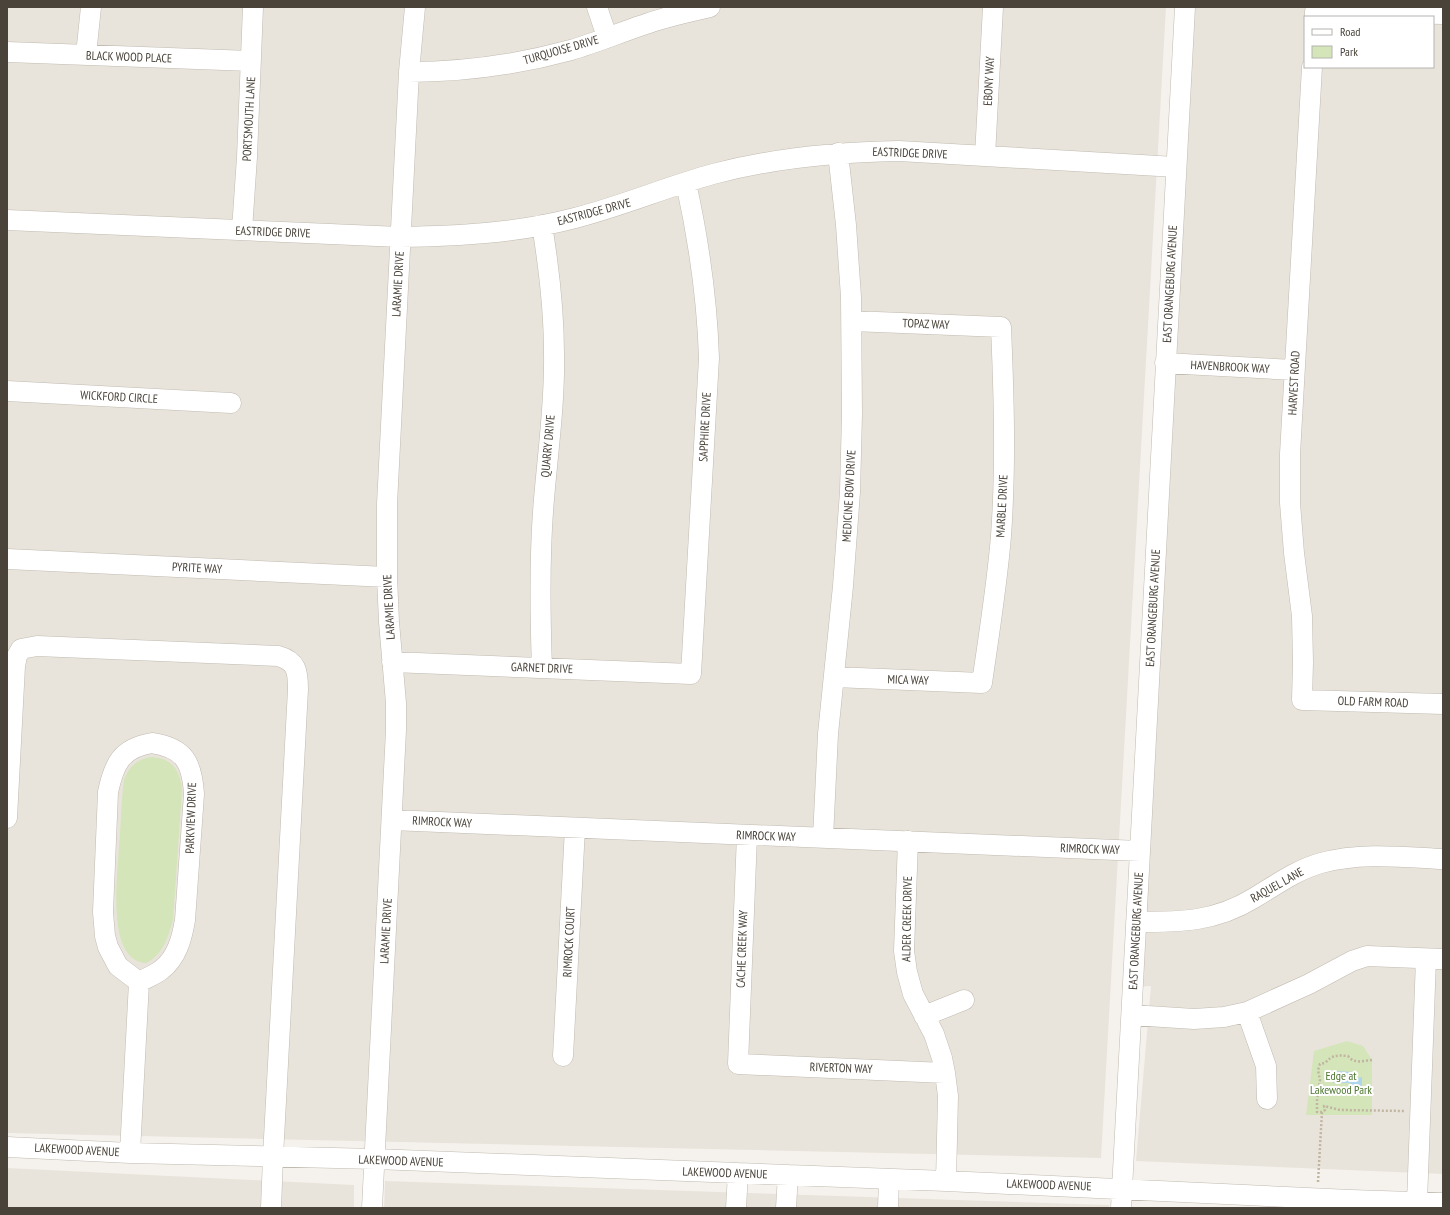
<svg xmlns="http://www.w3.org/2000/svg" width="1450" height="1215" font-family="'PT Sans Narrow',sans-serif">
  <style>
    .residential { fill: #e9e4db; fill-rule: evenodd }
    .green { fill: #d3e5b9 }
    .water { fill: #afd5ec }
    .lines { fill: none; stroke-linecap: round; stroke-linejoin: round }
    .minor-casing { stroke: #c0bab0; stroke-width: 21 }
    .path { stroke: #c1b5a2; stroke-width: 2.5; stroke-dasharray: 2 2; stroke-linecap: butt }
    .minor { stroke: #fff; stroke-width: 20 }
    .labels { text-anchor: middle; stroke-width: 4; stroke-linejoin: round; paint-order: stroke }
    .street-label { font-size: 12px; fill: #49433a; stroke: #fff }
    .park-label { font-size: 12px; fill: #4e7731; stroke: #fff }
  </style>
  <rect width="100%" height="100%" fill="#f5f2ed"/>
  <path class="residential" d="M 7,7 L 1166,7 L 1101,1158 L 7,1133 Z
    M 1192,7 L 1443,7 L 1443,1174 L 1136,1161 L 1151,986 L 1138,987 ZM 1305,17 L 1433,17 L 1433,67 L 1305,67 Z
    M 7,1168 L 354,1185 L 354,1208 L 7,1208 Z
    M 385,1181 L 1109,1205 L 1109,1208 L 384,1208 Z"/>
  <path class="green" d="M 150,757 C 172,758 180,769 182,790 L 173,920 C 168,937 163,955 146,963 C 105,961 118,873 119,847 C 121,825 121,802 124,780 C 129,766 137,760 150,757 Z
    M 1347,1041 L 1363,1046 L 1372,1060 L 1372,1115 L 1306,1115 L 1314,1051 Z"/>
  <path class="water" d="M 1333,1071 L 1354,1072 L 1355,1075 L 1358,1078 L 1362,1077 L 1362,1090 L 1354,1090 L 1353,1087 L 1350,1083 L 1333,1083 Z"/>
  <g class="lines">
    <g class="minor-casing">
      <path id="minor" d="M 597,7 L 607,37
        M 1315,17 L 1315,11 L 1443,14
        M 7,52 L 251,61
        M 86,55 L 91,7
        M 1312,67 L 1290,454 L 1290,503 L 1294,553 L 1302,616 L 1303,662 L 1302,700 L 1443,704
        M 409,72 C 465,72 516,65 571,50 C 595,43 619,33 643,25 C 664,17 688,12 710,7
        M 985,156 L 993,7
        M 7,220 L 400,237 C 459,236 518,233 575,218 C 622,206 666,187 713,174 C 774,158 836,152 899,151 L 1176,167
        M 542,225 C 549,268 554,311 554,354 C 555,402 548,451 544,499 C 539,555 540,612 542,668
        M 242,230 L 247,157 L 253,7
        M 1165,363 L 1294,370
        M 7,391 L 231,403
        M 7,559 L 387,577
        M 392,662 L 691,674 L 709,358 C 707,296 699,242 686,183
        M 834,677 L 982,683 C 989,634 997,585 1001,536 C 1006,466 1004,397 1001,327 L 852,321
        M 152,743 C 185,748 192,763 194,794 L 185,920 C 182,938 177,958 161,970 C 155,975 146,978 139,982 L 118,966 L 108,947 L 105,936 L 103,912 L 108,792 C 114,764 121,748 152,743 Z
        M 7,818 L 15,666 L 17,656 L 21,649 L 37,646 L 278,656 C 297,661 298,672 298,689 L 273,1157 L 271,1208
        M 392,820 L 1140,851
        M 747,835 L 738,1064 L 945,1073
        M 823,838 L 828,734 L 843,586 L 850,492 L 852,414 L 851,297 L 846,225 L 838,153
        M 908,841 L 904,951 L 907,972 L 913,994 L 934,1034 L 942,1058 L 945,1073 L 948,1096 L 946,1181
        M 1136,922 C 1181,922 1215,922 1254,898 C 1276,885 1296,870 1321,863 C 1361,852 1403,857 1443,859
        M 1247,1012 L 1266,1066 L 1267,1099
        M 1132,1015 L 1194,1019 L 1224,1017 L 1247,1012 L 1309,984 L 1352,961 L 1367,956 L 1443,959
        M 924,1016 L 964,1000
        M 563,1056 L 575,828
        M 7,1147 L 130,1153 L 375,1159 L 946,1181 L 1351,1200 L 1443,1203
        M 130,1153 L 139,982
        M 1417,1202 L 1426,959
        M 372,1208 L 396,730 L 396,703 L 389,622 L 387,577 L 387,504 L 409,72 L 415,7
        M 736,1208 L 738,1173
        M 786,1208 L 788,1175
        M 888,1208 L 889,1179
        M 1121,1208 L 1185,7"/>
    </g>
    <path class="path" d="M 1372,1060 C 1363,1061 1354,1064 1348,1056 C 1337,1055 1332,1055 1325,1063 L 1320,1064 L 1318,1070 L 1320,1080 L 1317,1100 L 1317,1112 L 1322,1112 L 1325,1110 L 1324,1106 L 1340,1110 L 1404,1111
      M 1318,1182 L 1322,1112"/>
    <use href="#minor" class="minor"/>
  </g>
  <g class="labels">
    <g class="street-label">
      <text transform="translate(561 50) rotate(-16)" y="4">TURQUOISE DRIVE</text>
      <text transform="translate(129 57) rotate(2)" y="4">BLACK WOOD PLACE</text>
      <text transform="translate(989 81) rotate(-87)" y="4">EBONY WAY</text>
      <text transform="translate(249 119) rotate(-87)" y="4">PORTSMOUTH LANE</text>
      <text transform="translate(910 153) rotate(2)" y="4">EASTRIDGE DRIVE</text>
      <text transform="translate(594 212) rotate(-15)" y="4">EASTRIDGE DRIVE</text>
      <text transform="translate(273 232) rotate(2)" y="4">EASTRIDGE DRIVE</text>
      <text transform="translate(398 284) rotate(-87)" y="4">LARAMIE DRIVE</text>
      <text transform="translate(1170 284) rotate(-87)" y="4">EAST ORANGEBURG AVENUE</text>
      <text transform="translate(926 324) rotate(2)" y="4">TOPAZ WAY</text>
      <text transform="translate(1230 367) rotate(3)" y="4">HAVENBROOK WAY</text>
      <text transform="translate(1294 383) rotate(-87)" y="4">HARVEST ROAD</text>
      <text transform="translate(119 397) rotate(3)" y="4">WICKFORD CIRCLE</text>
      <text transform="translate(705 427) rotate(-87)" y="4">SAPPHIRE DRIVE</text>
      <text transform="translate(548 446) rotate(-85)" y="4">QUARRY DRIVE</text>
      <text transform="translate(849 496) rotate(-87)" y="4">MEDICINE BOW DRIVE</text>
      <text transform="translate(1002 506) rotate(-87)" y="4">MARBLE DRIVE</text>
      <text transform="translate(197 568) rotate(3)" y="4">PYRITE WAY</text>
      <text transform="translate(389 607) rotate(-93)" y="4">LARAMIE DRIVE</text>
      <text transform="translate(1153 608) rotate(-87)" y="4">EAST ORANGEBURG AVENUE</text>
      <text transform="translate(542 668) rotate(2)" y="4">GARNET DRIVE</text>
      <text transform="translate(908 680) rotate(2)" y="4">MICA WAY</text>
      <text transform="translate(1373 702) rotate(2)" y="4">OLD FARM ROAD</text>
      <text transform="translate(191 818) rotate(-88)" y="4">PARKVIEW DRIVE</text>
      <text transform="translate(442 822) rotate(3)" y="4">RIMROCK WAY</text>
      <text transform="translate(766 836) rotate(2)" y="4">RIMROCK WAY</text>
      <text transform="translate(1090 849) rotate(2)" y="4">RIMROCK WAY</text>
      <text transform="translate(1277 885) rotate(-29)" y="4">RAQUEL LANE</text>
      <text transform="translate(907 919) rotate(-89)" y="4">ALDER CREEK DRIVE</text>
      <text transform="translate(386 931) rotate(-87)" y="4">LARAMIE DRIVE</text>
      <text transform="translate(1136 931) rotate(-87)" y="4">EAST ORANGEBURG AVENUE</text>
      <text transform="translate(569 942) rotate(-87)" y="4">RIMROCK COURT</text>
      <text transform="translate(742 949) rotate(-88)" y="4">CACHE CREEK WAY</text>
      <text transform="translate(841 1068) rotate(2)" y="4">RIVERTON WAY</text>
      <text transform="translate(77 1150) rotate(3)" y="4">LAKEWOOD AVENUE</text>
      <text transform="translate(401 1161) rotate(2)" y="4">LAKEWOOD AVENUE</text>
      <text transform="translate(725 1173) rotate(2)" y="4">LAKEWOOD AVENUE</text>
      <text transform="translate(1049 1185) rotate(2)" y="4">LAKEWOOD AVENUE</text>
    </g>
    <g class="park-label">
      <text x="1341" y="1080">Edge at<tspan x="1341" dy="14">Lakewood Park</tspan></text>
    </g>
  </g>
  <rect width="1450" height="1215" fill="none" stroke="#49433a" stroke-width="16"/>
  <rect x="1304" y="16" width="130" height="52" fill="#ffffff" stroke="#b6b4b0"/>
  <rect x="1312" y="29" width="20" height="6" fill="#ffffff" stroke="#b6b4b0"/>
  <text x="1340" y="36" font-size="12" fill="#49433a">Road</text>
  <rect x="1312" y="46" width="20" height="12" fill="#d3e5b9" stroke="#b6b4b0"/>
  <text x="1340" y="56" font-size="12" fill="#49433a">Park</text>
</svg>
